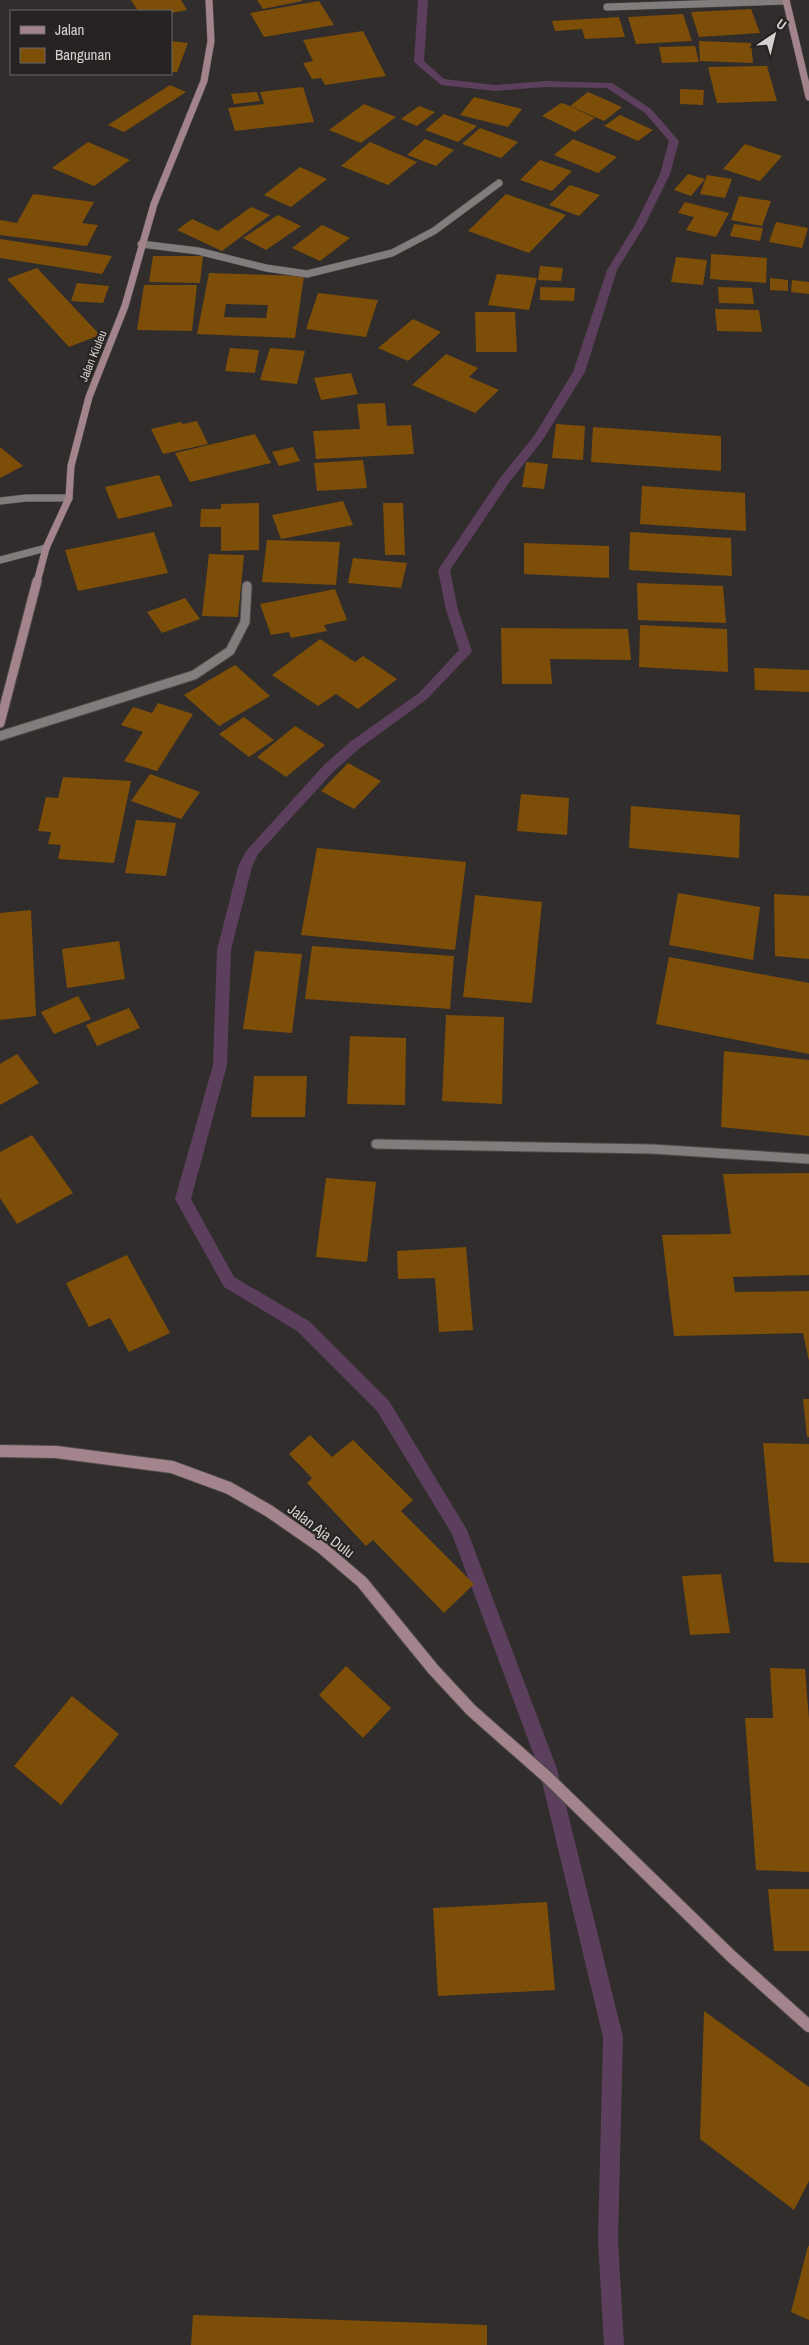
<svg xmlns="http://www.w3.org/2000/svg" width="809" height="2345" font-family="'Archivo Narrow',sans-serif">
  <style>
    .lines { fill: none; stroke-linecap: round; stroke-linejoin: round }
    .stream { fill: #5c3f5d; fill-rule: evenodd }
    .building { fill: #7d4e07; fill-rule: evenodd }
    .street-far1-casing { stroke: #4d4a49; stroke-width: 8 }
    .street-casing { stroke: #4d4a49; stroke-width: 11 }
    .secondary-far2-casing { stroke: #4d4a49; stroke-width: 8 }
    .secondary-far1-casing { stroke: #4d4a49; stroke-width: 11 }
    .secondary-casing { stroke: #4d4a49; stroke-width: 14 }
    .street-far1 { stroke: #827d7c; stroke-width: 7 }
    .street { stroke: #827d7c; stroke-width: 9 }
    .secondary-far2 { stroke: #a4848c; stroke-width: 7 }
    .secondary-far1 { stroke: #a4848c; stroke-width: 9 }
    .secondary { stroke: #a4848c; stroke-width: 12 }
    .labels { text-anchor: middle; stroke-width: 4; stroke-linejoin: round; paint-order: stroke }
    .far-street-label { font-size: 12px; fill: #d4d1d0; stroke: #272322 }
    .street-label { font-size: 15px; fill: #d4d1d0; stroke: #272322 }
  </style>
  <rect width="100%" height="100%" fill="#312d2c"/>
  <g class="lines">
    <path class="stream" d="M 418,0 L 428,0 L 424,61 L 444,79 L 495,85 L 545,81 L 612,83 L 651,109 L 679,141 L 670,174 L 645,225 L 617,270 L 585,372 L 542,441 L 508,484 L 450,570 L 458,610 L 472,651 L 470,654 L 427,699 L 360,748 L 334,771 L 258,854 L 252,867 L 231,950 L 227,1065 L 191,1199 L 234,1277 L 309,1321 L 389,1401 L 467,1530 L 557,1769 L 623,2037 L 618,2240 L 624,2345 L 604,2345 L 598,2240 L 603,2037 L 539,1769 L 452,1534 L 377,1411 L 297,1331 L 224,1287 L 175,1199 L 213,1065 L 217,950 L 238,867 L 246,851 L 324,765 L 350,742 L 419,693 L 459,650 L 446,610 L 438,570 L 500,478 L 534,436 L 573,372 L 607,270 L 635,225 L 660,174 L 669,141 L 645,113 L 607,88 L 545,87 L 495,91 L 441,85 L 414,62 Z"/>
  </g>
  <path class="building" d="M 131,0 L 181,0 L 187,10 L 171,13 L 171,11 L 138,11 Z
    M 257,0 L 302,0 L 302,1 L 263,9 Z
    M 319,1 L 334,25 L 264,37 L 250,13 Z
    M 751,9 L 760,33 L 699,37 L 691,12 Z
    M 683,14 L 692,41 L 636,44 L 628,17 Z
    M 619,17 L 625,37 L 585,39 L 582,29 L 555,31 L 552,21 Z
    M 363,31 L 386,76 L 325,85 L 321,78 L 312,79 L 303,63 L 313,61 L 303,40 Z
    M 171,41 L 188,43 L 177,72 L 171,72 Z
    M 699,41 L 751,43 L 753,63 L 700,61 Z
    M 695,46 L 699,62 L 662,63 L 659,47 Z
    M 767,66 L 777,101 L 717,103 L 708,67 Z
    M 170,85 L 186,92 L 124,132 L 108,125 Z
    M 303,87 L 314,122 L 235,131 L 228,108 L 264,104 L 260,92 Z
    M 680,89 L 704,90 L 703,105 L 680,104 Z
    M 257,92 L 260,101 L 234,104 L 231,94 Z
    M 588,92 L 622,107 L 604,121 L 570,106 Z
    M 474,97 L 522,109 L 508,127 L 460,115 Z
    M 561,103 L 565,104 L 595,118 L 575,132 L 542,116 Z
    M 364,104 L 396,117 L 361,143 L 329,130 Z
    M 419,106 L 435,112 L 417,126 L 401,119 Z
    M 444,114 L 477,126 L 458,142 L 425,130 Z
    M 620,115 L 653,130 L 638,141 L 604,126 Z
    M 480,128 L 518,142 L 501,158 L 462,144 Z
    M 425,139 L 454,150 L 436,166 L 407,155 Z
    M 573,139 L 617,157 L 598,173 L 554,155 Z
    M 88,142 L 130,160 L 94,186 L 52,168 Z
    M 370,142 L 417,162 L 388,185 L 341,166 Z
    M 745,144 L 782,156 L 760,181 L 723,169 Z
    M 540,160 L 572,171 L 552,191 L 520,180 Z
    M 300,167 L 327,179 L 291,207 L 264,195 Z
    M 688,174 L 705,179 L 691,196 L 674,190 Z
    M 707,175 L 732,179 L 725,198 L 700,194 Z
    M 570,185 L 600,195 L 579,216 L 549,205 Z
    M 33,194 L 94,202 L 82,223 L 98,225 L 87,246 L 0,235 L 0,220 L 17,223 Z
    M 506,194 L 566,215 L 529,253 L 468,231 Z
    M 739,196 L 771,201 L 762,226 L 731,220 Z
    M 685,202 L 729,213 L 716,237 L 686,230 L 694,217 L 678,213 Z
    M 251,207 L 270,215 L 222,251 L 177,230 L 192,219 L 218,231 Z
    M 278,215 L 301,226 L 266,250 L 243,238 Z
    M 776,222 L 808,228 L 802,248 L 769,242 Z
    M 734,224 L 763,228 L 760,241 L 730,236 Z
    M 322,225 L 350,238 L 320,261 L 292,248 Z
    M 0,239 L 112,256 L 102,274 L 0,258 Z
    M 711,254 L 767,258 L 766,283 L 710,279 Z
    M 153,256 L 203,256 L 200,283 L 149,282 Z
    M 676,257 L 707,260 L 703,285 L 671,282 Z
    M 540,266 L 563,268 L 561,281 L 538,280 Z
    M 37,268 L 100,335 L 69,347 L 7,279 Z
    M 209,273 L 304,276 L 295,338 L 197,334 ZM 226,304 L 268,305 L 266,318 L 224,317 Z
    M 497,274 L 537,278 L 529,310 L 488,305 Z
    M 770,278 L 788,280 L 788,291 L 770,290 Z
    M 792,280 L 809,282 L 809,294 L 791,292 Z
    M 77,283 L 109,286 L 103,303 L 71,301 Z
    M 144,285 L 197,285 L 192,331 L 137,330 Z
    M 540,287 L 575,288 L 574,301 L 540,300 Z
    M 718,287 L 752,288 L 754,304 L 719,303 Z
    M 318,293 L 378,300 L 366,337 L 306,329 Z
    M 715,309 L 759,310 L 762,332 L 717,331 Z
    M 475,312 L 515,312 L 517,352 L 476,352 Z
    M 413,319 L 441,332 L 408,361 L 378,348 Z
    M 230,348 L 259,350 L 255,373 L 225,371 Z
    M 270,348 L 305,351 L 297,384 L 260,380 Z
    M 446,354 L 478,368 L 469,377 L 499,390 L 475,413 L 412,385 Z
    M 351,373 L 358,394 L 321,400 L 314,378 Z
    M 385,403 L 387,426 L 411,425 L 414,454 L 316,459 L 313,431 L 360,429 L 357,404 Z
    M 197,421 L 208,444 L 163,454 L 151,429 L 181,422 L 183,424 Z
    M 556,424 L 585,426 L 583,460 L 552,458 Z
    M 593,427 L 721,436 L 721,471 L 591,462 Z
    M 255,434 L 271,463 L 190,482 L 175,453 Z
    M 0,447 L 23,466 L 0,478 Z
    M 293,447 L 300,461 L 279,466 L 272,452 Z
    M 363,460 L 367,488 L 317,491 L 314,463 Z
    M 526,462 L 548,464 L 544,489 L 522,487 Z
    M 159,475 L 173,506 L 118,519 L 105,487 Z
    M 642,486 L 745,493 L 746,531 L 640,524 Z
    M 343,501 L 353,525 L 281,539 L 272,515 Z
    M 259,503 L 259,550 L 221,551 L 221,527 L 200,527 L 201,509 L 221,509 L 221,504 Z
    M 383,503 L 403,503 L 405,555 L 385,555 Z
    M 154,532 L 168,573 L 78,591 L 65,550 Z
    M 630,532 L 731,538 L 732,576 L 629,570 Z
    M 267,540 L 340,542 L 336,585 L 262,582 Z
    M 524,543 L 609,546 L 609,578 L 524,574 Z
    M 209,554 L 244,555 L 238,617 L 202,616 Z
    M 353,558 L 407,563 L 401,588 L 348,583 Z
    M 637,583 L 723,586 L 726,623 L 638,620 Z
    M 335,589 L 347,620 L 324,625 L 327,631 L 291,638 L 289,632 L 271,635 L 260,604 Z
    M 185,598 L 200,619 L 162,633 L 147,612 Z
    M 640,625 L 727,629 L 728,672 L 639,667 Z
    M 501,628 L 628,629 L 631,660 L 550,659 L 552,684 L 502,684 Z
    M 320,639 L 355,662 L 363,656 L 397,679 L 358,709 L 336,694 L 318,706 L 272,675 Z
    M 235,665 L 270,696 L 219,726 L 184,695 Z
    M 754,668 L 809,670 L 809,692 L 755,690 Z
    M 158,703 L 193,714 L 157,771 L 124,761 L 143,732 L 121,725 L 133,707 L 152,713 Z
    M 244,717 L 274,740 L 249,757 L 219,734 Z
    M 295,726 L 325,745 L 286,777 L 257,757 Z
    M 348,763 L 381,781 L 354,809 L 321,791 Z
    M 150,774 L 200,792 L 181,819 L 131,801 Z
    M 63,777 L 131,781 L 114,863 L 58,859 L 61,845 L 48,844 L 51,832 L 38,831 L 46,797 L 58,798 Z
    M 521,794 L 569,798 L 567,835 L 517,831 Z
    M 631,806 L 740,815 L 739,858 L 629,848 Z
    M 136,820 L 176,823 L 166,876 L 125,873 Z
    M 317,848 L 466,862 L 455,950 L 301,935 Z
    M 678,893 L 760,907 L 753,960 L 669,945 Z
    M 774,894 L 809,896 L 809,959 L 775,956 Z
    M 475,895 L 542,902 L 532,1003 L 463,997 Z
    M 31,910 L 36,1016 L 0,1020 L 0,913 Z
    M 119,941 L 125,979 L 67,988 L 62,949 Z
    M 312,946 L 454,956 L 450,1009 L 305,999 Z
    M 255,951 L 302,954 L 292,1033 L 243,1029 Z
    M 669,957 L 809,983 L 809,1054 L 656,1024 Z
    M 78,996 L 91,1019 L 54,1034 L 41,1012 Z
    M 129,1008 L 140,1028 L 97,1046 L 86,1025 Z
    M 446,1015 L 504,1017 L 502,1104 L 442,1101 Z
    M 350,1036 L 406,1038 L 405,1105 L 347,1104 Z
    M 724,1051 L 809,1060 L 809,1136 L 721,1127 Z
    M 17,1054 L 39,1083 L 0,1105 L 0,1064 Z
    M 254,1076 L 307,1076 L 305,1117 L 251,1117 Z
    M 32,1135 L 73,1193 L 17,1224 L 0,1198 L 0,1152 Z
    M 809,1173 L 809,1275 L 733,1277 L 735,1292 L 809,1291 L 809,1361 L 803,1333 L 674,1336 L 662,1235 L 731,1234 L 723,1174 Z
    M 326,1178 L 376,1182 L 367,1262 L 316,1257 Z
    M 466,1247 L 473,1330 L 439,1332 L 435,1278 L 398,1279 L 397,1251 Z
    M 127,1255 L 170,1333 L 129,1352 L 110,1318 L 89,1327 L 66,1283 Z
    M 803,1399 L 809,1399 L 809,1437 L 807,1437 Z
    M 310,1435 L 332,1457 L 353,1440 L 413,1500 L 401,1511 L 474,1584 L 444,1613 L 373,1540 L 366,1546 L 307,1483 L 312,1478 L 289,1454 Z
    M 763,1443 L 809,1444 L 809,1563 L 774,1562 Z
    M 721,1574 L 730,1633 L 690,1635 L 682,1576 Z
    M 346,1666 L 391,1708 L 363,1738 L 319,1695 Z
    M 770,1668 L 805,1669 L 809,1719 L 809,1872 L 756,1870 L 745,1718 L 773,1718 Z
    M 72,1696 L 119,1734 L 61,1805 L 14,1766 Z
    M 768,1889 L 809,1889 L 809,1951 L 774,1951 Z
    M 547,1902 L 555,1990 L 438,1996 L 433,1908 Z
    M 704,2011 L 809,2087 L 809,2181 L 794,2210 L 700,2139 Z
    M 808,2246 L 809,2246 L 809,2320 L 791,2312 Z
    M 193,2315 L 487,2325 L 487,2345 L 191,2345 Z"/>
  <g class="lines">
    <g class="street-far1-casing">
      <path id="street-far1" d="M 607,7 L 786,1
        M 141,244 L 198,251 L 266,268 L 307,274 L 392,253 L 434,231 L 499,183
        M 0,501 L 26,498 L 69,498
        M 0,560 L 46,548"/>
    </g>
    <g class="street-casing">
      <path id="street" d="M 0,736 L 194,675 L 230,651 L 245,622 L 247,586
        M 376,1144 L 652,1149 L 809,1159"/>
    </g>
    <g class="secondary-far2-casing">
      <path id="secondary-far2" d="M 786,0 L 809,97
        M 37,582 L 46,548 L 69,498 L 71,466 L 89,397 L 125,306 L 154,204 L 204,81 L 211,41 L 209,0"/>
    </g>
    <g class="secondary-far1-casing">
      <path id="secondary-far1" d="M 0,723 L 37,581"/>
    </g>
    <g class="secondary-casing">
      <path id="secondary" d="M 0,1451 L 56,1452 L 172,1467 L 229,1488 L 269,1511 L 321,1547 L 362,1582 L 433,1669 L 471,1710 L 547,1777 L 731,1956 L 809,2026"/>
    </g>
    <use href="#street-far1" class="street-far1"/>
    <use href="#street" class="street"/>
    <use href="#secondary-far2" class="secondary-far2"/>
    <use href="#secondary-far1" class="secondary-far1"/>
    <use href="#secondary" class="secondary"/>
  </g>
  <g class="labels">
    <g class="far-street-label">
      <text transform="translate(93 356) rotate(-68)" y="4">Jalan Kiuleu</text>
    </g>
    <g class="street-label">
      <text transform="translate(321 1531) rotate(37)" y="5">Jalan Aja Dulu</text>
    </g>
  </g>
  <rect x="10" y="10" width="162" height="65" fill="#272322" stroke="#6c6968"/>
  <rect x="20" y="26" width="25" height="8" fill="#a4848c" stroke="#6c6968"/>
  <text x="55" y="35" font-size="15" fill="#d4d1d0">Jalan</text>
  <rect x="20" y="48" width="25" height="15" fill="#7d4e07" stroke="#6c6968"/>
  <text x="55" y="60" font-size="15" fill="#d4d1d0">Bangunan</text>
  <g transform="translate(774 35) rotate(35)" stroke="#272322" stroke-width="4" paint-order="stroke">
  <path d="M0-4L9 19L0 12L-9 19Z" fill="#d4d1d0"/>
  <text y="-8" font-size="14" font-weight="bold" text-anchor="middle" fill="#d4d1d0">U</text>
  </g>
</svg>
